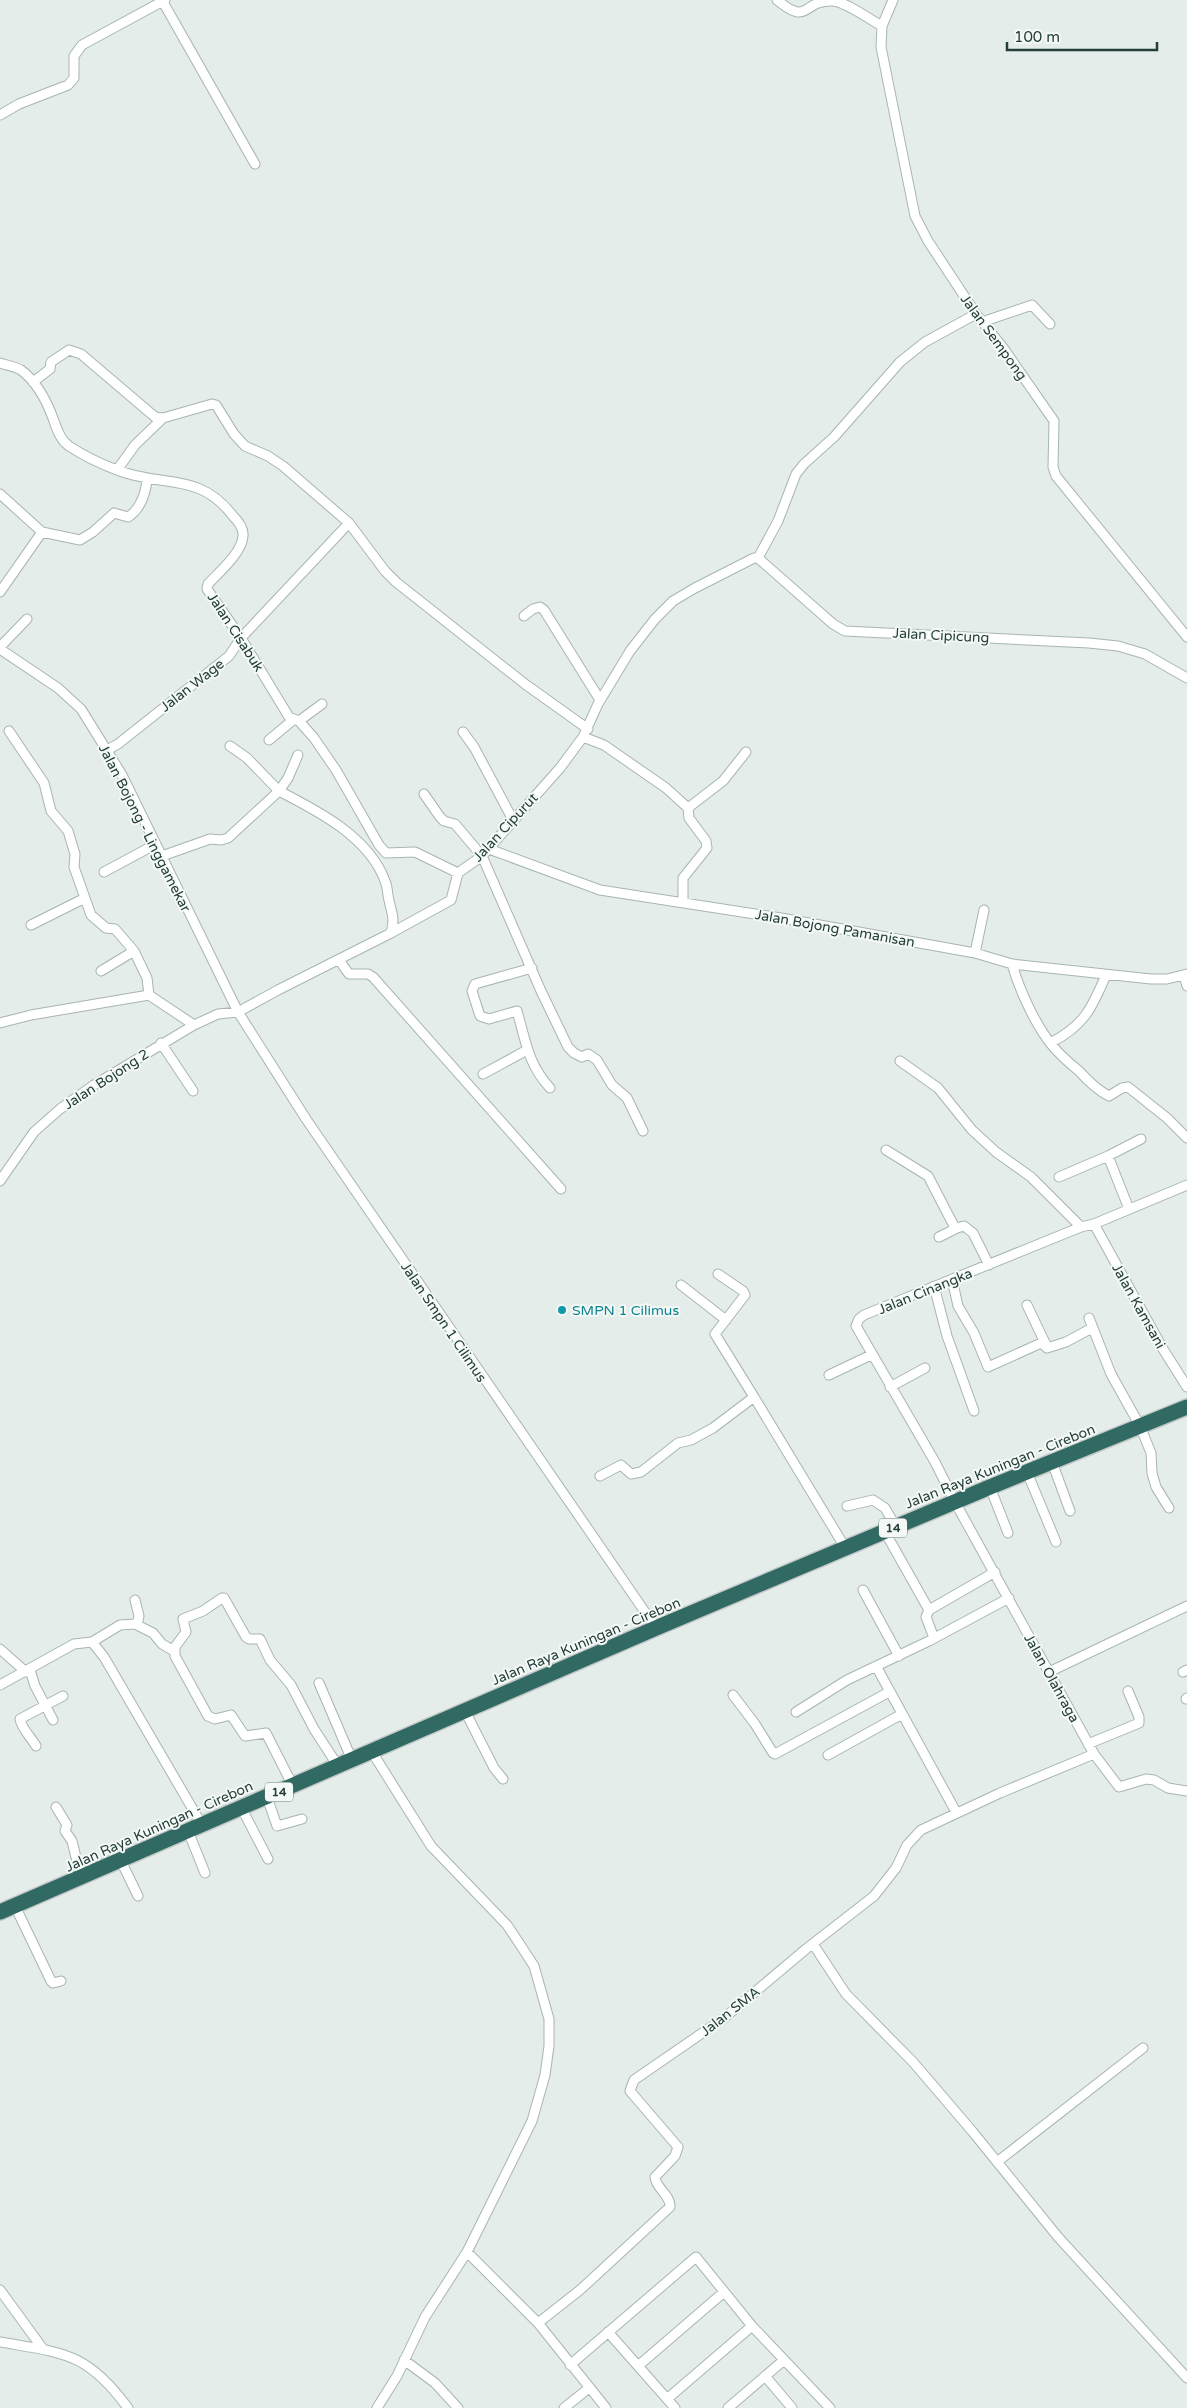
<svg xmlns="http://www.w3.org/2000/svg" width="1187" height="2408" font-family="'Varela Round',sans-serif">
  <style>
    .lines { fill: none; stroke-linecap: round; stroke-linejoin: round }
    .street-casing { stroke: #a7b5b1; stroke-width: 11 }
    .highway-casing { stroke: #c2c9c8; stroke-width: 18 }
    .street { stroke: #fff; stroke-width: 9 }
    .highway { stroke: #316963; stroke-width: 15 }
    .culture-dot { fill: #0f9aa8; stroke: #f4f9f7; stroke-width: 2 }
    .labels { text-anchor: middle; stroke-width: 4; stroke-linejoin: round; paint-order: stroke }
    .shield { fill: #f4f9f7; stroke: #627672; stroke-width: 1 }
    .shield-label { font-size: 12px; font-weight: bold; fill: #243e39 }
    .street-label { font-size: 14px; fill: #243e39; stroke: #f4f9f7 }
    .culture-label { font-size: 14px; fill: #0d838f; stroke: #f4f9f7; text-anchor: start }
  </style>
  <rect width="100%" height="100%" fill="#e4edea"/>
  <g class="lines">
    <g class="street-casing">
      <path id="street" d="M 777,0 C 810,27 801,0 833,1 C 846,2 869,19 882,26
        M 893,0 L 882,26 L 881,47 L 915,216 L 928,241 L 976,314 L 1004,349 L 1054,421 L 1053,467 L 1056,476 L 1187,637
        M 163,2 L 255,164
        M 0,115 L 19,104 L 68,85 L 74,78 L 74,56 L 82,45 L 165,0
        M 982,322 L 1032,305 L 1050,324
        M 0,363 C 6,365 16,367 21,370 C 37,382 48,404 54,421 C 57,430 61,441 69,446 C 84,456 101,464 117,470 C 162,488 199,471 233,516 C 238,521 244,528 243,536 C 242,553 219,572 208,584 L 207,589 L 241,638 L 289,717 L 299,721 L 314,738 L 336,770 L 379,845 L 386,853 L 415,852 L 458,873
        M 33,382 L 50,369 L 51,362 L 69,350 L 81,354 L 155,417 L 163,418 L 212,404 L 216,405 L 234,434 L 245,446 L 268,456 L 283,466 L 349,523 L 385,571 L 396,582 L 525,684 L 588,729
        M 117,470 L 135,445 L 163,418
        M 0,494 L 42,532 L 80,540 L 93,532 L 114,513 L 128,517 C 140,510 146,493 147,479
        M 758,558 L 778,521 L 796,474 L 804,464 L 834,437 L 900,362 L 925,342 L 976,314
        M 0,592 L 42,532
        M 524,616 L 533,609 L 540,607 L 544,610 L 600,700
        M 0,647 L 27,619
        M 0,649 L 58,688 L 81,709 L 122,775 L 238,1012 L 306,1119 L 656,1628
        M 299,721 L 322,704
        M 9,731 L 44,783 L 51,811 L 68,831 L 75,854 L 74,867 L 91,915 L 106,928 L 115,929 L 134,951
        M 463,732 L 474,747 L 513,820
        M 583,737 L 604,745 L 666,788 L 688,808 L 689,818 L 706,841 L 707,848 L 683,878 L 683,903
        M 269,740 L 293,720
        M 230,746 L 247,758 L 279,791 L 288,778 L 298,755
        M 107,750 L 118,744 L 229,656 L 241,638 L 349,523
        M 424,794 L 440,817 L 444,821 L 455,824 L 482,856 L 541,991 L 568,1047 L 574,1053 L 582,1057 L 588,1054 L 597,1060 L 612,1085 L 627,1098 L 643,1131
        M 688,808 L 723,781 L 746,752
        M 489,849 L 600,890 L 781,918 L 975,953 L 1012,964 L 1151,979 L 1167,979 L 1187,974
        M 162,856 L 210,839 L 221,840 L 228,838 L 279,791 C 318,811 369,837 385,881 C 388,887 387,894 389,900 C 392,916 395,916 391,933
        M 104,872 L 156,844
        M 31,925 L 85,898
        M 975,953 L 984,910
        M 339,960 L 349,974 L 368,974 L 373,977 L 561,1189
        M 1012,964 C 1019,989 1035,1024 1051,1044 C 1059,1054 1069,1063 1079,1071 C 1088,1081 1097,1090 1109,1096 L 1122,1088 L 1128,1087 L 1167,1118 L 1187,1138
        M 532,968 L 475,984 L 472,991 L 480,1016 L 489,1019 L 517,1011 C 526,1042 528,1064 550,1088
        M 101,971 L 134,951 L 147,978 L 149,995 L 194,1025
        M 1184,976 L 1187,986
        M 0,1023 L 31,1015 L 149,995
        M 161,1043 L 193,1091
        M 1050,1043 C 1084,1026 1092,1008 1106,975
        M 900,1061 L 938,1088 L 972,1130 L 996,1152 L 1031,1177 L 1081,1227
        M 483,1074 L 527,1050
        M 886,1150 L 928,1176 L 954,1226 L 957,1228 L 964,1226 L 973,1233 L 989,1265
        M 1108,1156 L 1129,1209
        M 1059,1177 L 1108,1156 L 1141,1139
        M 0,1181 L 34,1132 L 60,1109 L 94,1085 L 194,1025 L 218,1014 L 238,1012 L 278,990 L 391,933 L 451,900 L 458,873 L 482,856 L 560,768 L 583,737 L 598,704 L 630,651 L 655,619 L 673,601 L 695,588 L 754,558 L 758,558 L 833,624 L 845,631 L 1089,643 L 1118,646 L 1145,654 L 1187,678
        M 1187,1185 L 1094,1224 L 1081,1227 L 864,1315 L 859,1319 L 856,1326 L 935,1462 L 955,1502 L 1094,1754 L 1119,1787 L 1146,1779 L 1154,1780 L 1168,1788 L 1187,1791
        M 1094,1224 L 1163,1349 L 1187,1387
        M 939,1237 L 957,1228
        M 952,1279 L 958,1306 L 974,1333 L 988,1367 L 1039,1344 L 1043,1344 L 1047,1348 L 1066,1342 L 1092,1328
        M 681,1285 L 726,1320
        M 934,1286 L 947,1336 L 974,1411
        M 1027,1305 L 1047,1347
        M 1089,1318 L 1111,1374 L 1140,1426 L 1151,1453 L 1152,1473 L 1156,1487 L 1169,1508
        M 829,1375 L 871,1355
        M 890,1387 L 925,1368
        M 754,1397 L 846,1549
        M 1052,1462 L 1070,1511
        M 1027,1472 L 1056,1542
        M 600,1476 L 621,1465 L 631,1474 L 641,1472 L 678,1443 L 691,1440 L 713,1428 L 754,1397 L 715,1334 L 745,1295 L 743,1291 L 718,1274
        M 990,1487 L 1008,1533
        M 847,1506 L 873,1500 L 885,1508 L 896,1527
        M 885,1532 L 929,1610
        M 863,1590 L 899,1656
        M 135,1624 L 153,1633 L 162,1644 L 174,1651
        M 934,1638 L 926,1617 L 929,1610 L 995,1572
        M 92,1642 L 120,1625 L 135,1624 L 138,1621 L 139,1616 L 135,1600
        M 0,1649 L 26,1672
        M 876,1666 L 956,1812
        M 30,1670 L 35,1686 L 53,1720
        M 1049,1672 L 1187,1606
        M 1183,1672 L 1187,1670
        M 319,1683 L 352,1760
        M 0,1685 L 74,1644 L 92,1642 L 104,1657 L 202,1825
        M 733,1695 L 755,1724 L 773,1753 L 775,1754 L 889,1692
        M 1186,1699 L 1187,1698
        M 465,1711 L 494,1768 L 503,1779
        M 796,1712 L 847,1680 L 929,1641 L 1009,1598
        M 1088,1744 L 1139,1723 L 1139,1717 L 1128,1691
        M 36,1746 C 31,1737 21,1728 20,1719 L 63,1696
        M 372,1752 L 431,1846 L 507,1925 L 521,1946 L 534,1966 L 549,2019 L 549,2046 L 545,2075 L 532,2121 L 467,2252 L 425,2317 L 397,2376 L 377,2408
        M 828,1755 L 902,1714
        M 293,1786 L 266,1733 L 245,1736 L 231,1715 L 215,1719 L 208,1716 L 175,1656 L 175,1647 L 186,1632 L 183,1619 L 203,1611 L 222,1598 L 224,1598 L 246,1637 L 249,1639 L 260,1639 L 270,1660 L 291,1685 L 314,1729 L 338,1766
        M 267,1797 L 277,1826 L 302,1819
        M 56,1807 L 67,1825 L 65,1831 L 72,1841 L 81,1878
        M 242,1809 L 268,1859
        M 188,1831 L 205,1873
        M 121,1861 L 138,1896
        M 15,1906 L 51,1981 L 53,1983 L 61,1981
        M 813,1944 L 846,1994 L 913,2062 L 972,2131 L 1058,2237 L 1187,2378
        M 997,2162 L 1143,2048
        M 467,2252 L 538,2323 L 606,2408
        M 0,2290 L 43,2349
        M 538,2323 L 580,2290 L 670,2207 C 671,2195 656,2189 655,2177 L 675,2156 L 678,2147 L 630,2091 L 634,2080 L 724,2018 L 806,1949 L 874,1896 L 896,1868 L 907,1845 L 921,1830 L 1000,1793 L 1094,1754
        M 608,2332 L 675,2408
        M 0,2342 C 64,2353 87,2352 128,2408
        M 404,2360 L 435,2383 L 458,2408
        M 570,2365 L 696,2257 L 752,2326 L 830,2408
        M 638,2366 L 724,2292
        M 765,2376 L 792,2408
        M 667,2399 L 752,2326
        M 564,2408 L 589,2388
        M 728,2408 L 784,2360"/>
    </g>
    <g class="highway-casing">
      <path id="highway" d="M 0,1912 L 656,1628 L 990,1487 L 1187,1407"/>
    </g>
    <use href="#street" class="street"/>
    <use href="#highway" class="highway"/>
  </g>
  <circle class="culture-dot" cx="562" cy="1310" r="5"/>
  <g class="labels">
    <g class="shield">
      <rect x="879" y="1518.5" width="28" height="19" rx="4"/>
      <rect x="265" y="1782.5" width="28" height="19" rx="4"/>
    </g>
    <g class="shield-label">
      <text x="893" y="1532">14</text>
      <text x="279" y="1796">14</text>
    </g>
    <g class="street-label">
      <text transform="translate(994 337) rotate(54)" y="5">Jalan Sempong</text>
      <text transform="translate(236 632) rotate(57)" y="5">Jalan Cisabuk</text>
      <text transform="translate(941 635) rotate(3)" y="5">Jalan Cipicung</text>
      <text transform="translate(192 685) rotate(-38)" y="5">Jalan Wage</text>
      <text transform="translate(505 827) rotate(-47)" y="5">Jalan Cipurut</text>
      <text transform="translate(145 828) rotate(63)" y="5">Jalan Bojong - Linggamekar</text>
      <text transform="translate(835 928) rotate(10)" y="5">Jalan Bojong Pamanisan</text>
      <text transform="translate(106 1079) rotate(-33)" y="5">Jalan Bojong 2</text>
      <text transform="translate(925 1291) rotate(-22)" y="5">Jalan Cinangka</text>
      <text transform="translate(1139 1306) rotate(61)" y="5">Jalan Kamsani</text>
      <text transform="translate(444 1322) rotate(56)" y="5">Jalan Smpn 1 Cilimus</text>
      <text transform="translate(1000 1466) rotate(-22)" y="5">Jalan Raya Kuningan - Cirebon</text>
      <text transform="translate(586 1641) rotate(-23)" y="5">Jalan Raya Kuningan - Cirebon</text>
      <text transform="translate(1052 1678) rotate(61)" y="5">Jalan Olahraga</text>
      <text transform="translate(159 1826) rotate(-24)" y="5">Jalan Raya Kuningan - Cirebon</text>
      <text transform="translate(730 2011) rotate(-38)" y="5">Jalan SMA</text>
    </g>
    <g class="culture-label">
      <text x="572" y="1315">SMPN 1 Cilimus</text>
    </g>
  </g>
  <path d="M1007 42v8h150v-8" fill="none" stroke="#243e39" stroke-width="2.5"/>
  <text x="1014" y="42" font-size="15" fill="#243e39" stroke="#f4f9f7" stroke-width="4" paint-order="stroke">100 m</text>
</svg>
